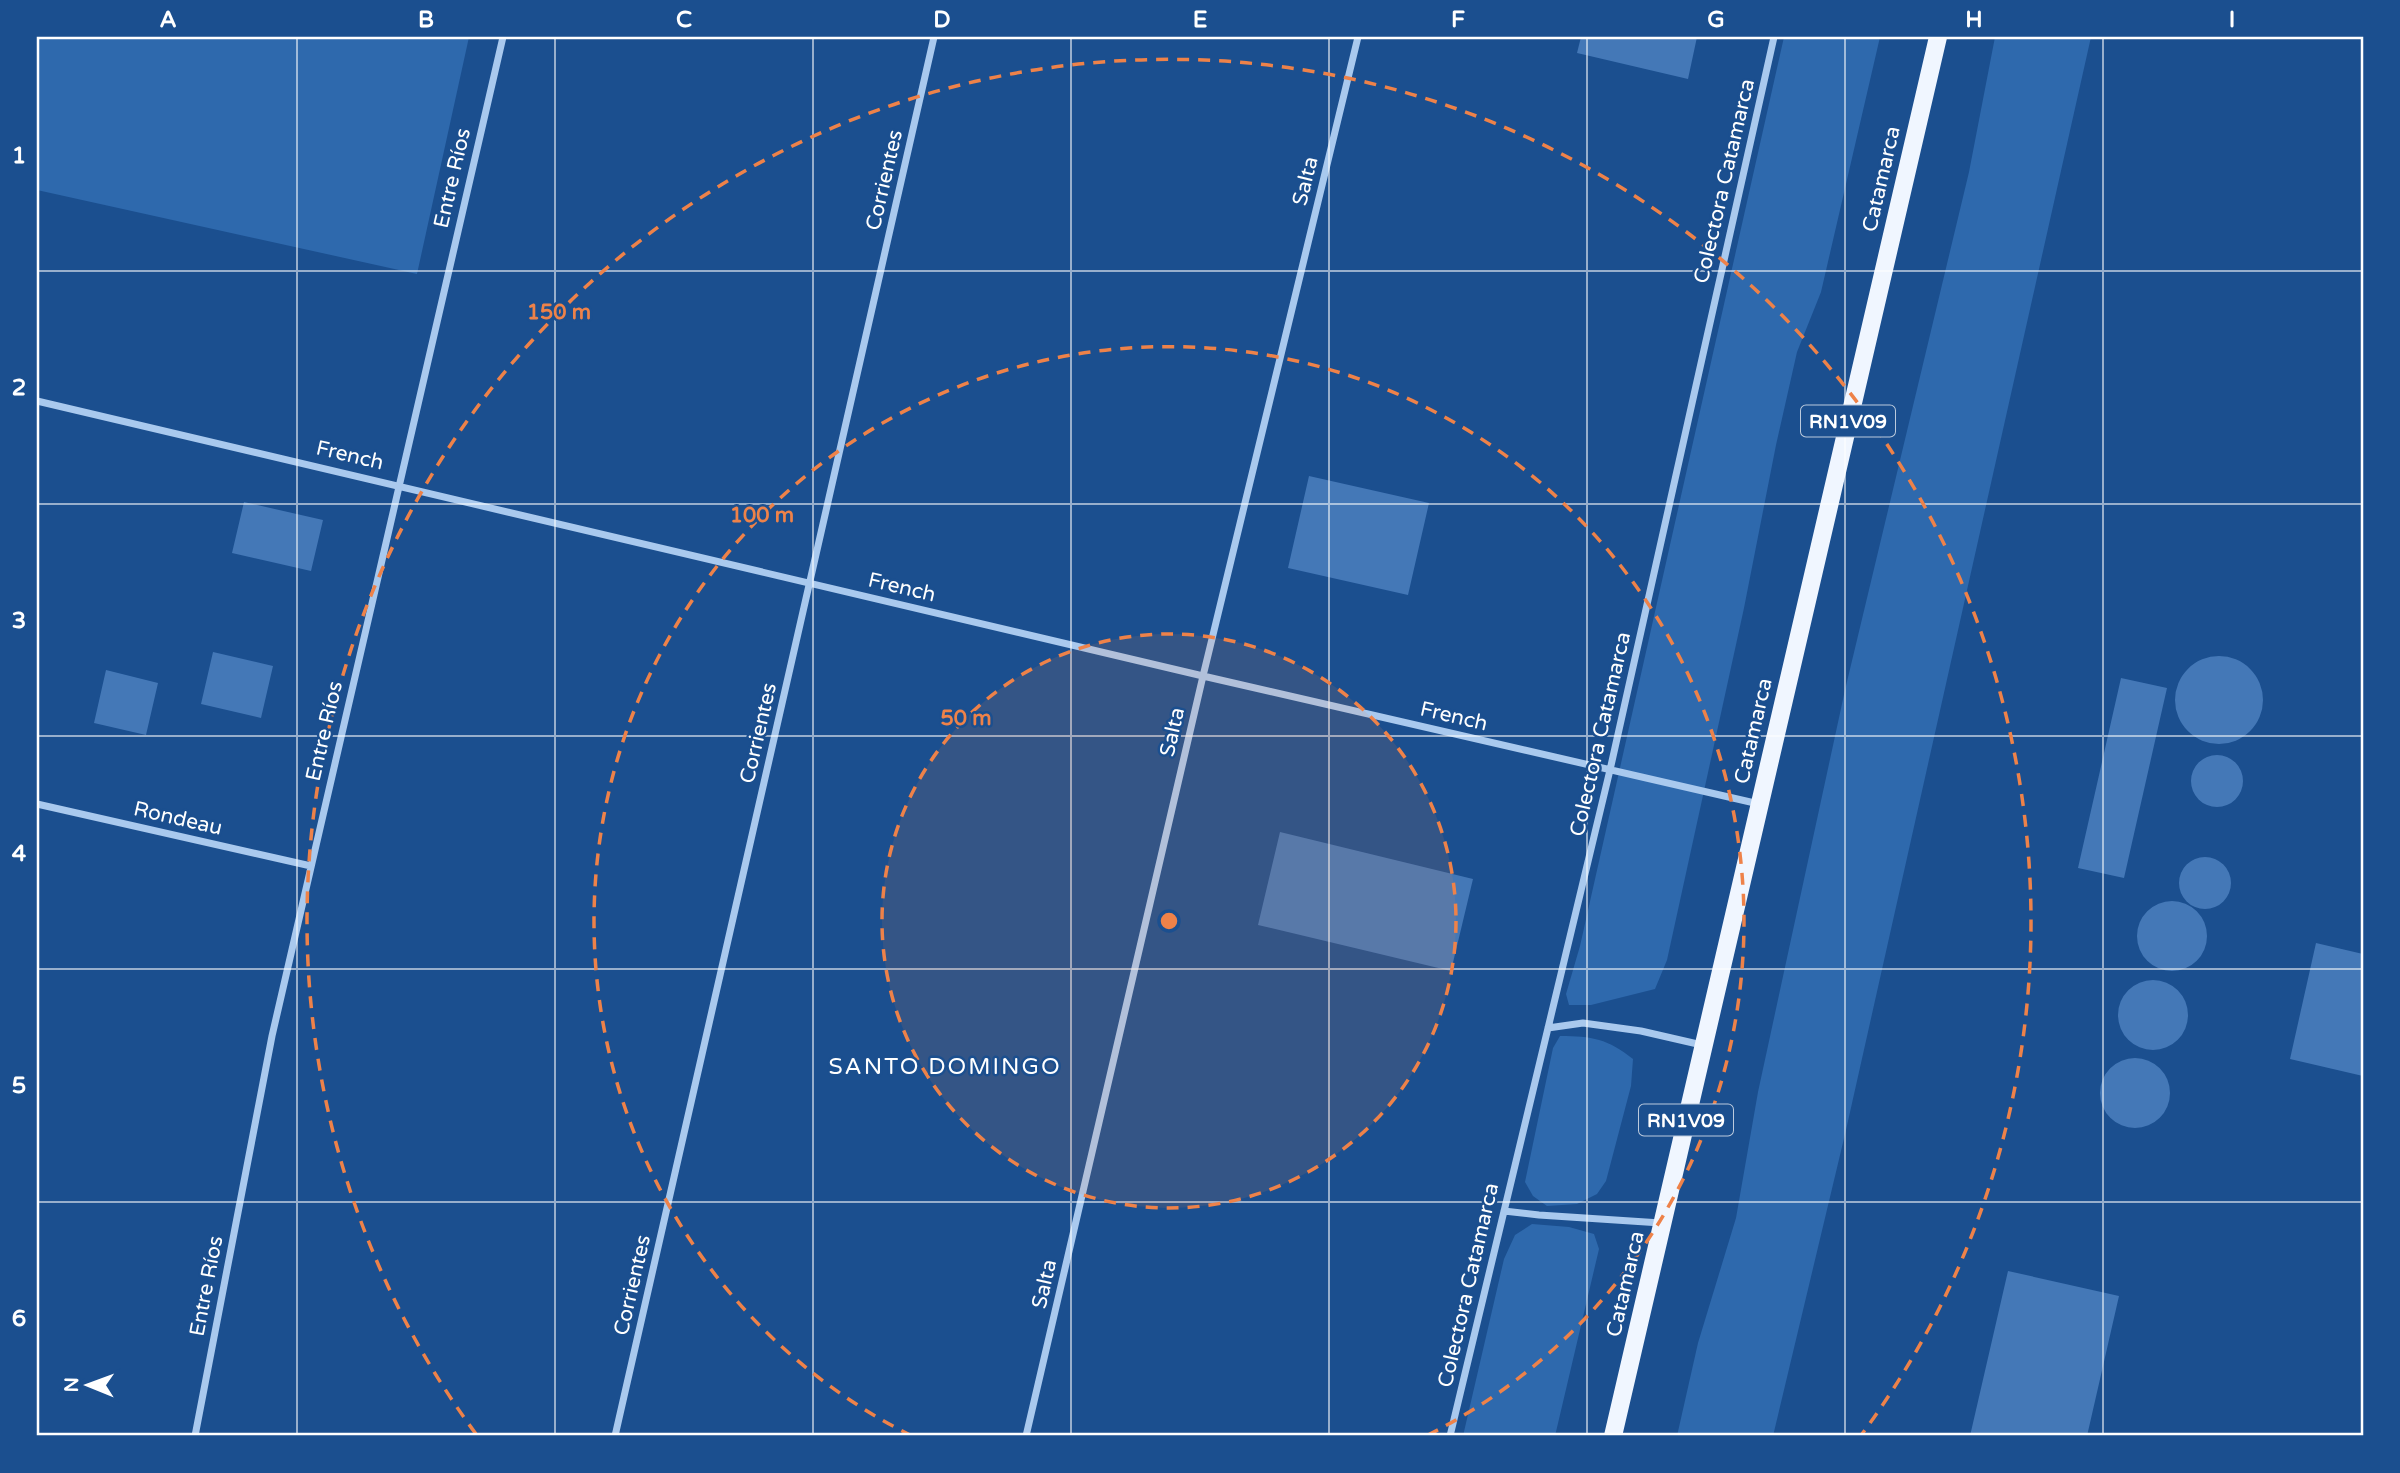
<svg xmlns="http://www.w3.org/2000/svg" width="2400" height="1473" font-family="'Varela Round',sans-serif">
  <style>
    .grass { fill: #2e69ad }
    .building { fill: #4478b7 }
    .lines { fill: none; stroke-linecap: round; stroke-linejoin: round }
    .street { stroke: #a9c9ee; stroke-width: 7 }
    .primary { stroke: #f0f6ff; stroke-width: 18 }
    .grid { fill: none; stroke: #fff; stroke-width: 2; stroke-opacity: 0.55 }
    .ring { fill: none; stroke: #ee8249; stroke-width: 3.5; stroke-dasharray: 12 9 }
    .labels { text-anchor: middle; stroke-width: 5; stroke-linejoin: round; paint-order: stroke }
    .shield { fill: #1b4f8f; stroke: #bbcadd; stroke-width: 2 }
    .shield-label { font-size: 19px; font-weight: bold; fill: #fff }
    .street-label { font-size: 21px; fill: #fff; stroke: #1b4f8f }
    .neighbourhood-label { font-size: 23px; letter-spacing: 2px; fill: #fff; stroke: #1b4f8f }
    .centre { fill: #ee8249; stroke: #1b4f8f; stroke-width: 3.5 }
    .ring-label { font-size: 21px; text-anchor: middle; font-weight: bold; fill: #ee8249; stroke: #1b4f8f; stroke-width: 5; stroke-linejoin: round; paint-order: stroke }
    .neatline { fill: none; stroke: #fff; stroke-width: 2.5 }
    .grid-label { font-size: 23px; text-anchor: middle; font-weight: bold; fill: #fff }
  </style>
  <rect width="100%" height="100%" fill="#1b4f8f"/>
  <path class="grass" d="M 37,37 L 469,37 L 417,274 L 37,190 Z
    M 1784,37 L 1880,37 L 1821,292 L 1797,352 L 1776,445 L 1744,608 L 1667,960 L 1655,989 L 1591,1005 L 1569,1005 L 1566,994 L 1580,946 Z
    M 1995,37 L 2091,37 L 1846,1130 L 1773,1436 L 1677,1436 L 1698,1343 L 1736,1218 L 1758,1092 L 1845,690 L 1969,172 Z
    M 1560,1036 C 1592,1036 1608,1039 1633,1059 L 1631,1086 L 1606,1181 L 1597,1194 L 1577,1204 L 1547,1206 L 1533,1196 L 1525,1182 L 1553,1048 Z
    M 1532,1224 L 1569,1227 L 1594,1234 L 1599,1249 L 1555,1436 L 1463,1436 L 1504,1259 L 1515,1235 Z"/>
  <path class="building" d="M 1581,37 L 1697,37 L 1688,79 L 1577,53 Z
    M 1309,476 L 1429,503 L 1408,595 L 1288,568 Z
    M 244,502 L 323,520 L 311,571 L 232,553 Z
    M 213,652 L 273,666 L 261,718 L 201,704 Z
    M2175 700a44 44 0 1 1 88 0a44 44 0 1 1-88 0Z
    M 106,670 L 158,683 L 146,735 L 94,723 Z
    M 2121,678 L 2167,688 L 2124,878 L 2078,868 Z
    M2191 781a26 26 0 1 1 52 0a26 26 0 1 1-52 0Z
    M 1280,832 L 1473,879 L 1451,971 L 1258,925 Z
    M2179 883a26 26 0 1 1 52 0a26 26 0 1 1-52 0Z
    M2137 936a35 35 0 1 1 70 0a35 35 0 1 1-70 0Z
    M 2316,943 L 2363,954 L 2363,1076 L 2290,1059 Z
    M2118 1015a35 35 0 1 1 70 0a35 35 0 1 1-70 0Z
    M2100 1093a35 35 0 1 1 70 0a35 35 0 1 1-70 0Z
    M 2008,1271 L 2119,1296 L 2087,1436 L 1970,1436 Z"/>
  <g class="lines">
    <path class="street" d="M 37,401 L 1203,676 L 1759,804
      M 37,804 L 311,866
      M 1548,1028 L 1583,1023 L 1641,1031 L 1702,1045
      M 1504,1211 L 1539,1215 L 1661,1223
      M 195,1436 L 272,1036 L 503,37
      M 615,1436 L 934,37
      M 1026,1436 L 1203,676 L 1358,37
      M 1450,1436 L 1610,770 L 1774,37"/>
    <path class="primary" d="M 1613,1436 L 1938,37"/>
  </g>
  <path class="grid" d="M 297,37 L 297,1436M 555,37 L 555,1436M 813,37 L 813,1436M 1071,37 L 1071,1436M 1329,37 L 1329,1436M 1587,37 L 1587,1436M 1845,37 L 1845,1436M 2103,37 L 2103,1436M 37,271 L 2363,271M 37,504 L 2363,504M 37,736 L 2363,736M 37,969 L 2363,969M 37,1202 L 2363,1202"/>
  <circle cx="1169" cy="921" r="287" fill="#ee8249" fill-opacity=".12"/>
  <g class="ring">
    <circle cx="1169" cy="921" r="287"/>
    <path d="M912 1436A575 575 0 1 1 1426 1436"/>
    <path d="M476 1434A862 862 0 1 1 1862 1434"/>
  </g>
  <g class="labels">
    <g class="shield">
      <rect x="1801" y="405.5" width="94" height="31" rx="5"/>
      <rect x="1639" y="1104.5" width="94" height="31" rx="5"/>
    </g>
    <g class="shield-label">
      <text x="1848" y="428">RN1V09</text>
      <text x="1686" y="1127">RN1V09</text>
    </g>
    <g class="street-label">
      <text transform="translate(452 178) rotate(-77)" y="7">Entre Ríos</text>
      <text transform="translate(1881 179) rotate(-77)" y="7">Catamarca</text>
      <text transform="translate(884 180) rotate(-77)" y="7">Corrientes</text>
      <text transform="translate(1305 181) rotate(-76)" y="7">Salta</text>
      <text transform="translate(1724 181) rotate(-77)" y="7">Colectora Catamarca</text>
      <text transform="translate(350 455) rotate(13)" y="7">French</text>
      <text transform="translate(902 587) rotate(13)" y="7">French</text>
      <text transform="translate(1454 716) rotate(13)" y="7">French</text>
      <text transform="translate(324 731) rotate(-77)" y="7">Entre Ríos</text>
      <text transform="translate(1753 731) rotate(-77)" y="7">Catamarca</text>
      <text transform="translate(1172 732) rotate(-77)" y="7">Salta</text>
      <text transform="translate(758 733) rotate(-77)" y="7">Corrientes</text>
      <text transform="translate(1600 734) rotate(-77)" y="7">Colectora Catamarca</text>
      <text transform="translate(178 818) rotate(13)" y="7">Rondeau</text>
      <text transform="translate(1044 1284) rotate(-77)" y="7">Salta</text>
      <text transform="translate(1625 1284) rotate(-77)" y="7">Catamarca</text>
      <text transform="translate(632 1285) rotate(-77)" y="7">Corrientes</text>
      <text transform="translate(1468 1285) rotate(-77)" y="7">Colectora Catamarca</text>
      <text transform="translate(206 1286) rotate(-79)" y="7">Entre Ríos</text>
    </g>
    <g class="neighbourhood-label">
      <text x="945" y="1074">SANTO DOMINGO</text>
    </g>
  </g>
  <circle cx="1169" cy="921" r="10" class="centre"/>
  <g class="ring-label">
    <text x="559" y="319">150 m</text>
    <text x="762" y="522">100 m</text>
    <text x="966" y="725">50 m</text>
  </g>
  <rect width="2400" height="1473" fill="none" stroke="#1b4f8f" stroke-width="77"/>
  <g transform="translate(88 1385) rotate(271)" stroke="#1b4f8f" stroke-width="5" paint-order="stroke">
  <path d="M0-5L12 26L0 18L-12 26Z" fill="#ffffff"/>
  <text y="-10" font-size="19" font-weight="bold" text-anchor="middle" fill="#ffffff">N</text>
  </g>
  <rect x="38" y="38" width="2324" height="1396" class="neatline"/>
  <g class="grid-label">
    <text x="168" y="27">A</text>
    <text x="426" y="27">B</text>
    <text x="684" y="27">C</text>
    <text x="942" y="27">D</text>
    <text x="1200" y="27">E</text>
    <text x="1458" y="27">F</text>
    <text x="1716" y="27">G</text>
    <text x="1974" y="27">H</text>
    <text x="2232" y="27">I</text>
    <text x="19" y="163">1</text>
    <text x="19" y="395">2</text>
    <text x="19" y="628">3</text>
    <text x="19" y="861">4</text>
    <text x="19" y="1093">5</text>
    <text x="19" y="1326">6</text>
  </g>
</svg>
